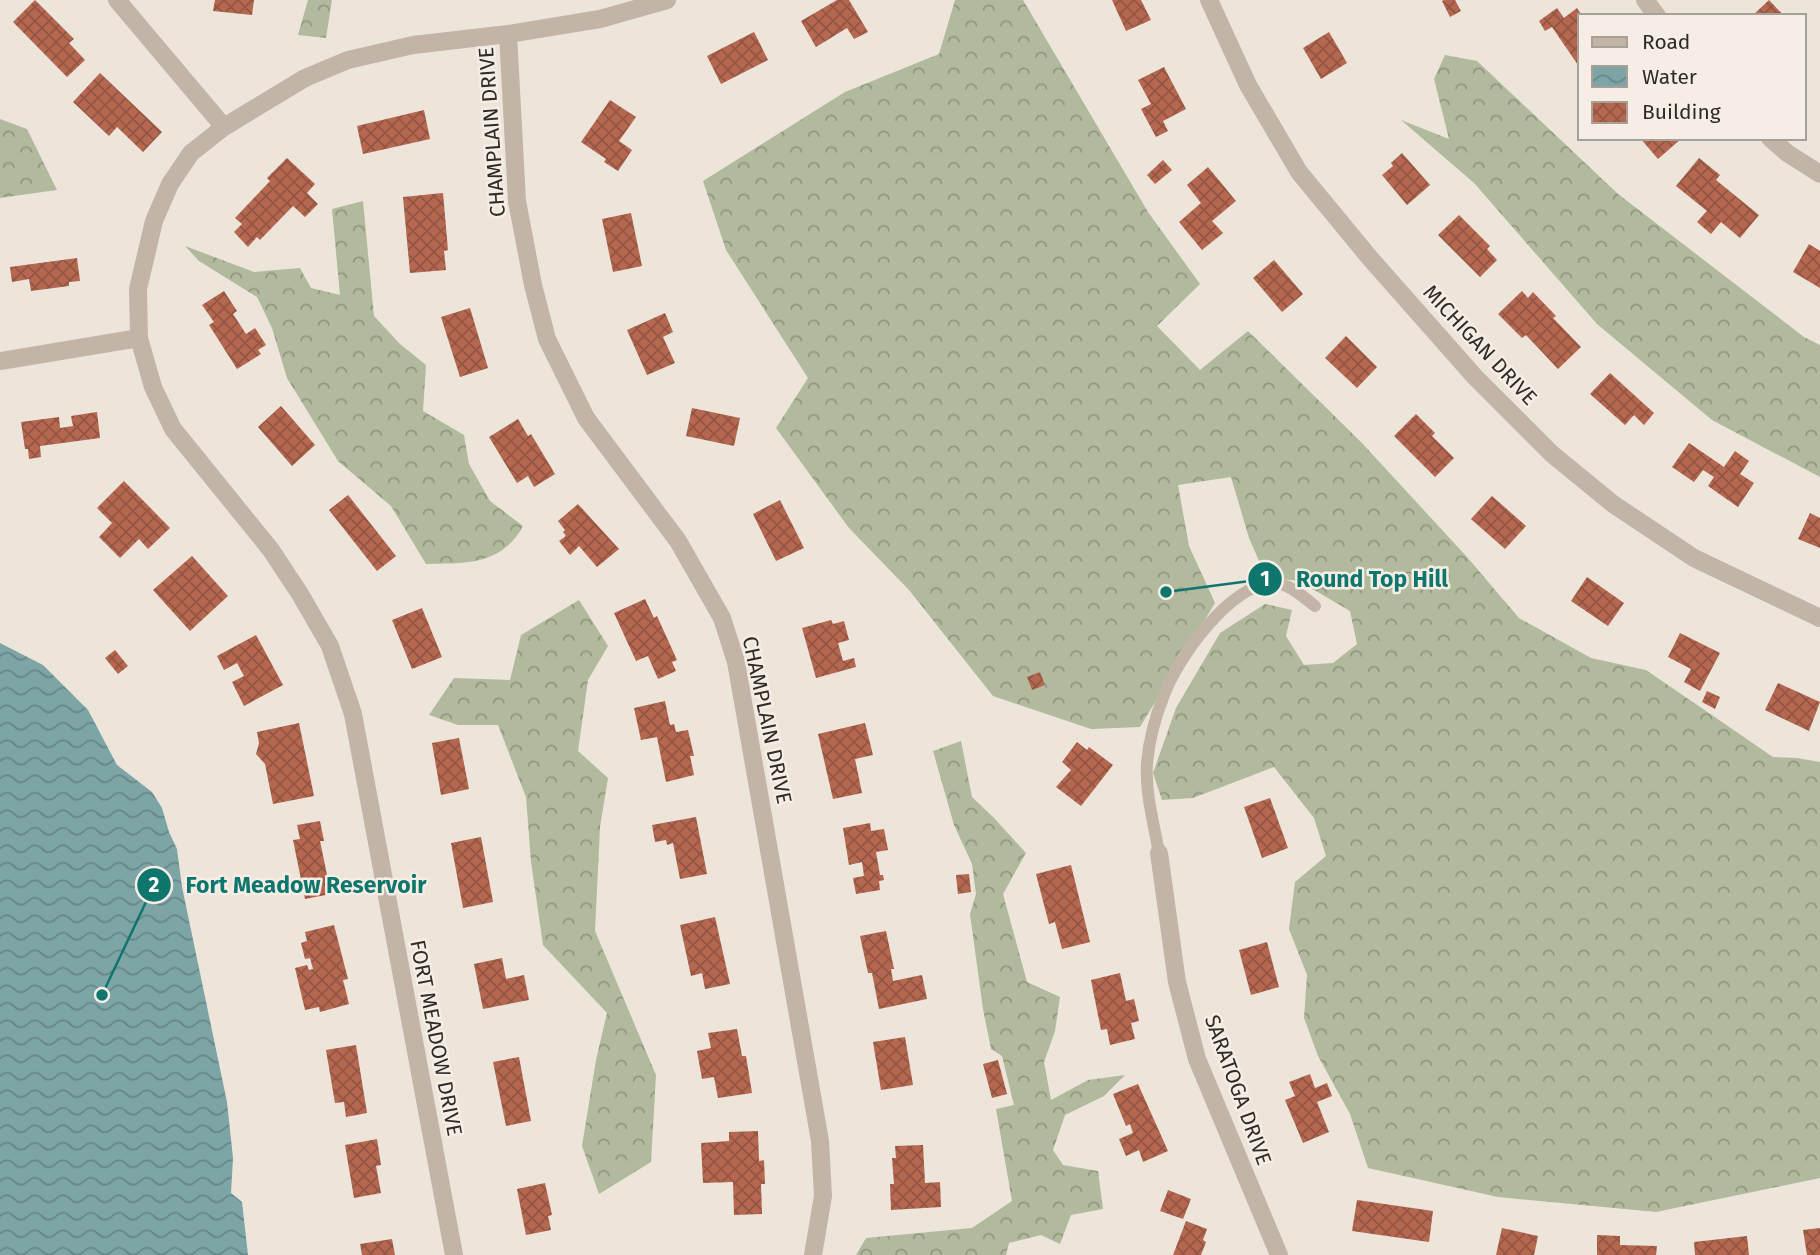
<svg xmlns="http://www.w3.org/2000/svg" width="1820" height="1255" font-family="'Fira Sans',sans-serif">
  <style>
    .forest { fill: url(#forest-crowns) }
    .water { fill: url(#water-waves) }
    .building { fill: url(#building-cross-hatch) }
    .lines { fill: none; stroke-linecap: round; stroke-linejoin: round }
    .service { stroke: #c3b4a8; stroke-width: 12 }
    .minor { stroke: #c3b4a8; stroke-width: 18 }
    .labels { text-anchor: middle; stroke-width: 5; stroke-linejoin: round; paint-order: stroke }
    .street-label { font-size: 21px; fill: #312a27; stroke: #f6eee5 }
    .leader { fill: none; stroke: #0f766e; stroke-width: 2.5 }
    .callout-dot { fill: #0f766e; stroke: #f6eee5; stroke-width: 2.5 }
    .mark-label { font-size: 21px; text-anchor: middle; font-weight: bold; fill: #fff }
    .callout-label { font-size: 23px; text-anchor: middle; font-weight: bold; fill: #0f766e; stroke: #f6eee5; stroke-width: 5; stroke-linejoin: round; paint-order: stroke }
  </style>
  <defs>
    <pattern id="forest-crowns" width="20" height="18" patternUnits="userSpaceOnUse" patternTransform="scale(1.75)"><rect width="20" height="18" fill="#b1ba9c"/><path d="M2 6a3 3 0 1 1 6 0M12 15a3 3 0 1 1 6 0" fill="none" stroke="#91977f"/></pattern>
    <pattern id="water-waves" width="16" height="10" patternUnits="userSpaceOnUse" patternTransform="scale(1.75)"><rect width="16" height="10" fill="#7da5a6"/><path d="M0 5q4-4 8 0t8 0" fill="none" stroke="#678787"/></pattern>
    <pattern id="building-cross-hatch" width="8" height="8" patternUnits="userSpaceOnUse" patternTransform="scale(1.75)"><rect width="8" height="8" fill="#b56750"/><path d="M0 0l8 8M0 8l8-8" fill="none" stroke="#945542"/></pattern>
  </defs>
  <rect width="100%" height="100%" fill="#ede4da"/>
  <path class="forest" d="M 308,0 L 332,0 L 326,38 L 298,35 Z
    M 955,0 L 1023,0 L 1148,212 L 1200,284 L 1157,326 L 1200,370 L 1248,331 L 1361,442 L 1467,557 L 1519,618 L 1591,658 L 1646,670 L 1773,757 L 1797,758 L 1820,762 L 1820,1178 L 1656,1212 L 1498,1197 L 1368,1168 L 1350,1114 L 1318,1056 L 1304,1018 L 1307,975 L 1289,929 L 1295,882 L 1326,856 L 1314,818 L 1274,767 L 1193,798 L 1162,800 L 1153,773 L 1176,708 L 1220,633 L 1265,604 L 1292,610 L 1286,636 L 1304,665 L 1333,663 L 1357,644 L 1350,611 L 1299,581 L 1266,577 L 1249,538 L 1231,477 L 1178,485 L 1189,546 L 1215,603 L 1140,727 L 1091,729 L 993,696 L 909,590 L 849,528 L 776,428 L 808,378 L 726,250 L 703,181 L 845,92 L 939,54 Z
    M 1445,55 L 1477,61 L 1618,194 L 1804,337 L 1820,345 L 1820,477 L 1712,420 L 1597,324 L 1474,183 L 1401,120 L 1449,139 L 1434,79 Z
    M 0,119 L 27,129 L 57,190 L 0,198 Z
    M 363,201 L 374,316 L 400,344 L 426,365 L 423,411 L 464,435 L 469,464 L 490,501 L 523,526 C 501,566 466,563 426,564 L 391,506 L 338,461 L 287,378 L 272,328 L 257,297 L 199,261 L 185,246 L 254,272 L 300,268 L 311,288 L 340,295 L 332,209 Z
    M 579,600 L 608,646 L 588,680 L 578,751 L 608,778 L 600,827 L 595,931 L 656,1075 L 651,1162 L 599,1194 L 582,1146 L 596,1060 L 607,1013 L 543,945 L 531,862 L 526,797 L 498,725 L 458,725 L 429,715 L 454,678 L 510,680 L 521,635 Z
    M 961,741 L 972,797 L 994,818 L 1026,853 L 1003,894 L 1027,982 L 1060,997 L 1055,1031 L 1044,1062 L 1051,1100 L 1088,1080 L 1125,1075 L 1104,1096 L 1065,1115 L 1053,1150 L 1063,1165 L 1098,1171 L 1103,1209 L 1071,1215 L 1060,1244 L 1041,1235 L 1009,1243 L 1006,1255 L 856,1255 L 866,1238 L 972,1228 L 1012,1201 L 996,1109 L 1014,1105 L 1002,1056 L 991,1049 L 983,1009 L 970,914 L 976,894 L 972,864 L 954,825 L 933,751 Z"/>
  <path class="water" d="M 0,643 L 43,665 L 88,710 L 117,765 L 152,792 L 162,808 L 169,832 L 177,849 L 182,887 L 227,1102 L 233,1158 L 231,1193 L 242,1202 L 248,1255 L 0,1255 Z"/>
  <path class="building" d="M 35,0 L 74,39 L 69,43 L 85,60 L 67,77 L 13,22 Z
    M 215,0 L 254,0 L 252,15 L 213,11 Z
    M 837,0 L 849,0 L 868,32 L 854,39 L 847,28 L 816,47 L 801,21 Z
    M 1112,0 L 1141,0 L 1151,20 L 1126,31 Z
    M 1444,0 L 1455,0 L 1461,11 L 1450,17 L 1442,1 Z
    M 1769,0 L 1784,16 L 1752,16 Z
    M 1557,8 L 1564,18 L 1577,8 L 1582,16 L 1580,64 L 1578,65 L 1552,27 L 1545,31 L 1539,21 Z
    M 754,32 L 768,60 L 721,84 L 707,56 Z
    M 1329,32 L 1347,63 L 1321,79 L 1303,48 Z
    M 1164,67 L 1186,109 L 1163,121 L 1168,131 L 1156,137 L 1141,109 L 1151,104 L 1138,80 Z
    M 100,73 L 162,132 L 143,152 L 117,127 L 109,136 L 73,102 Z
    M 610,100 L 636,117 L 619,141 L 632,150 L 618,171 L 604,162 L 606,159 L 581,142 Z
    M 424,110 L 430,139 L 363,154 L 357,126 Z
    M 1640,138 L 1682,138 L 1658,159 Z
    M 1402,153 L 1430,185 L 1407,205 L 1382,175 L 1393,166 L 1391,163 Z
    M 287,158 L 315,184 L 307,193 L 318,204 L 305,217 L 293,206 L 260,240 L 257,237 L 248,247 L 234,232 L 242,224 L 235,218 L 270,181 L 267,178 Z
    M 1699,158 L 1720,175 L 1716,180 L 1759,215 L 1740,238 L 1721,222 L 1711,234 L 1697,222 L 1707,211 L 1676,186 Z
    M 1163,160 L 1172,170 L 1155,184 L 1147,175 Z
    M 1208,167 L 1236,201 L 1212,221 L 1223,233 L 1202,250 L 1179,222 L 1201,203 L 1187,185 Z
    M 443,193 L 448,250 L 444,251 L 446,270 L 410,273 L 403,197 Z
    M 631,213 L 642,266 L 613,272 L 602,219 Z
    M 1459,215 L 1490,246 L 1487,249 L 1497,260 L 1480,277 L 1438,235 Z
    M 1809,244 L 1820,251 L 1820,288 L 1793,272 Z
    M 77,258 L 80,281 L 69,282 L 69,286 L 31,291 L 29,279 L 12,282 L 10,267 Z
    M 1274,260 L 1303,294 L 1282,312 L 1253,278 Z
    M 224,291 L 237,311 L 233,314 L 246,334 L 255,328 L 266,345 L 258,350 L 261,354 L 237,369 L 209,325 L 214,322 L 202,305 Z
    M 1522,291 L 1528,298 L 1533,292 L 1556,316 L 1553,318 L 1581,347 L 1558,369 L 1526,335 L 1522,338 L 1498,314 Z
    M 470,308 L 488,368 L 460,377 L 441,317 Z
    M 665,313 L 673,332 L 663,337 L 675,363 L 647,375 L 627,330 Z
    M 1346,336 L 1377,367 L 1357,388 L 1325,358 Z
    M 1610,373 L 1654,413 L 1644,425 L 1634,415 L 1625,425 L 1590,394 Z
    M 281,406 L 315,445 L 292,466 L 258,427 Z
    M 692,408 L 740,418 L 734,446 L 686,436 Z
    M 97,412 L 100,438 L 40,446 L 41,457 L 29,459 L 28,449 L 25,449 L 21,422 L 59,417 L 60,428 L 73,426 L 71,416 Z
    M 1416,414 L 1435,433 L 1432,436 L 1454,458 L 1435,477 L 1394,436 Z
    M 518,419 L 528,436 L 531,434 L 555,474 L 534,487 L 528,476 L 517,483 L 489,437 Z
    M 1689,443 L 1724,467 L 1735,451 L 1749,461 L 1740,474 L 1754,483 L 1738,507 L 1708,486 L 1714,477 L 1703,470 L 1694,482 L 1672,467 Z
    M 124,481 L 170,528 L 148,549 L 139,539 L 120,558 L 99,537 L 112,523 L 97,508 Z
    M 348,495 L 396,556 L 377,571 L 329,510 Z
    M 1492,496 L 1526,526 L 1505,549 L 1471,519 Z
    M 780,500 L 804,548 L 776,561 L 753,514 Z
    M 578,504 L 619,549 L 597,567 L 579,546 L 570,555 L 559,541 L 566,536 L 563,532 L 565,530 L 558,521 Z
    M 1810,513 L 1820,518 L 1820,548 L 1798,539 Z
    M 192,556 L 228,596 L 190,631 L 153,590 Z
    M 1587,577 L 1624,603 L 1608,626 L 1571,601 Z
    M 645,599 L 654,618 L 657,616 L 677,660 L 672,662 L 676,671 L 658,679 L 648,656 L 636,661 L 614,613 Z
    M 422,608 L 442,657 L 412,669 L 392,620 Z
    M 831,620 L 833,624 L 844,621 L 849,640 L 838,643 L 843,661 L 854,658 L 856,667 L 816,678 L 802,628 Z
    M 1680,633 L 1720,653 L 1700,691 L 1684,682 L 1691,669 L 1668,657 Z
    M 256,635 L 283,685 L 244,706 L 232,682 L 244,676 L 237,663 L 224,670 L 217,656 Z
    M 115,650 L 128,666 L 118,674 L 105,658 Z
    M 1040,672 L 1045,685 L 1032,690 L 1027,677 Z
    M 1778,683 L 1820,702 L 1809,731 L 1765,710 Z
    M 1707,691 L 1720,697 L 1715,709 L 1702,702 Z
    M 665,701 L 670,725 L 674,724 L 676,732 L 688,730 L 694,756 L 690,756 L 694,775 L 666,782 L 657,737 L 641,740 L 634,708 Z
    M 299,723 L 314,796 L 273,804 L 265,764 L 256,754 L 259,743 L 257,732 Z
    M 865,723 L 873,755 L 855,759 L 862,793 L 833,799 L 818,734 Z
    M 459,738 L 469,789 L 441,795 L 432,743 Z
    M 1077,742 L 1087,750 L 1089,747 L 1113,765 L 1081,806 L 1056,787 L 1071,770 L 1062,762 Z
    M 1270,798 L 1288,848 L 1262,858 L 1244,807 Z
    M 696,817 L 707,874 L 680,879 L 673,843 L 667,845 L 666,840 L 655,842 L 652,825 Z
    M 320,821 L 324,841 L 320,841 L 331,894 L 305,899 L 293,840 L 300,839 L 297,825 Z
    M 870,823 L 871,831 L 884,829 L 888,850 L 876,852 L 880,875 L 883,875 L 884,880 L 879,881 L 880,890 L 856,894 L 853,878 L 864,876 L 862,862 L 849,865 L 843,828 Z
    M 481,837 L 493,902 L 463,908 L 451,843 Z
    M 1071,865 L 1090,942 L 1062,949 L 1055,922 L 1049,924 L 1036,874 Z
    M 969,874 L 971,892 L 958,894 L 956,875 Z
    M 715,917 L 730,984 L 705,989 L 702,973 L 691,976 L 680,925 Z
    M 334,925 L 348,979 L 343,980 L 349,1004 L 320,1012 L 319,1007 L 305,1010 L 295,968 L 307,965 L 309,970 L 313,969 L 310,958 L 305,959 L 301,943 L 307,941 L 305,932 Z
    M 886,931 L 894,969 L 891,969 L 893,981 L 922,975 L 927,999 L 879,1009 L 872,973 L 868,973 L 860,936 Z
    M 1267,942 L 1279,987 L 1251,995 L 1239,950 Z
    M 502,958 L 506,979 L 524,975 L 529,1000 L 483,1009 L 474,964 Z
    M 1120,973 L 1126,1001 L 1134,999 L 1139,1021 L 1131,1023 L 1135,1039 L 1110,1045 L 1107,1029 L 1101,1030 L 1091,980 Z
    M 737,1029 L 742,1056 L 746,1056 L 752,1093 L 718,1098 L 714,1077 L 702,1079 L 697,1051 L 711,1048 L 708,1033 Z
    M 905,1037 L 913,1085 L 881,1090 L 873,1042 Z
    M 356,1045 L 367,1113 L 346,1117 L 344,1102 L 335,1103 L 326,1050 Z
    M 519,1057 L 531,1121 L 506,1126 L 493,1062 Z
    M 998,1060 L 1007,1094 L 992,1098 L 983,1064 Z
    M 1310,1074 L 1315,1088 L 1327,1083 L 1332,1096 L 1317,1102 L 1329,1132 L 1303,1143 L 1285,1100 L 1295,1096 L 1289,1082 Z
    M 1138,1084 L 1168,1151 L 1143,1162 L 1139,1150 L 1126,1156 L 1119,1139 L 1133,1133 L 1130,1124 L 1126,1126 L 1113,1094 Z
    M 758,1131 L 759,1161 L 764,1160 L 765,1184 L 761,1184 L 762,1214 L 734,1215 L 733,1182 L 703,1183 L 701,1143 L 729,1141 L 729,1132 Z
    M 377,1139 L 381,1165 L 376,1166 L 381,1193 L 354,1198 L 345,1145 Z
    M 923,1145 L 925,1183 L 940,1182 L 941,1207 L 891,1210 L 890,1184 L 894,1184 L 892,1158 L 896,1158 L 895,1146 Z
    M 545,1183 L 552,1215 L 548,1216 L 551,1230 L 526,1235 L 517,1189 Z
    M 1168,1190 L 1191,1199 L 1183,1219 L 1160,1211 Z
    M 1357,1200 L 1433,1211 L 1429,1242 L 1352,1231 Z
    M 1186,1221 L 1207,1229 L 1203,1240 L 1206,1242 L 1201,1255 L 1173,1255 Z
    M 1502,1228 L 1538,1236 L 1534,1255 L 1496,1255 Z
    M 1820,1228 L 1820,1255 L 1807,1255 L 1803,1230 Z
    M 1597,1235 L 1620,1236 L 1620,1245 L 1657,1246 L 1656,1255 L 1597,1255 Z
    M 1747,1236 L 1749,1255 L 1695,1255 L 1694,1242 Z
    M 392,1239 L 395,1255 L 362,1255 L 360,1244 Z"/>
  <g class="lines">
    <path class="service" d="M 1159,853 C 1154,824 1145,793 1147,763 C 1149,740 1156,715 1164,695 C 1178,657 1230,585 1273,583 C 1289,583 1303,597 1315,606"/>
    <path class="minor" d="M 117,0 L 224,127
      M 1209,0 L 1248,85 L 1299,172 L 1369,257 L 1475,377 L 1552,454 L 1613,504 L 1694,558 L 1820,618
      M 1645,0 L 1657,16
      M 508,34 L 517,201 L 533,285 L 547,339 L 586,418 L 678,541 L 722,618 L 736,662 L 820,1141 L 823,1196 L 813,1255
      M 1770,138 L 1787,153 L 1820,174
      M 0,361 L 139,338
      M 1159,853 L 1177,982 L 1197,1059 L 1279,1255
      M 454,1255 L 353,714 L 330,646 L 300,594 L 271,550 L 173,429 L 153,387 L 139,338 L 138,289 L 154,221 L 170,184 L 191,153 L 224,127 L 305,78 L 348,60 L 413,45 L 508,34 L 600,19 L 667,0"/>
  </g>
  <g class="labels">
    <g class="street-label">
      <text transform="translate(492 132) rotate(-94)" y="7">CHAMPLAIN DRIVE</text>
      <text transform="translate(1480 345) rotate(47)" y="7">MICHIGAN DRIVE</text>
      <text transform="translate(767 720) rotate(78)" y="7">CHAMPLAIN DRIVE</text>
      <text transform="translate(436 1038) rotate(79)" y="7">FORT MEADOW DRIVE</text>
      <text transform="translate(1238 1090) rotate(70)" y="7">SARATOGA DRIVE</text>
    </g>
  </g>
  <path class="leader" d="M1166 592L1265 579M102 995L154 885"/>
  <g class="callout-dot">
    <circle cx="1166" cy="592" r="7"/>
    <circle cx="102" cy="995" r="7"/>
    <circle cx="1265" cy="579" r="18"/>
    <circle cx="154" cy="885" r="18"/>
  </g>
  <g class="mark-label">
    <text x="1265" y="586">1</text>
    <text x="154" y="892">2</text>
  </g>
  <g class="callout-label">
    <text x="1372" y="587">Round Top Hill</text>
    <text x="306" y="893">Fort Meadow Reservoir</text>
  </g>
  <rect x="1578" y="14" width="228" height="126" fill="#f6eee5" stroke="#a7a099" stroke-width="2"/>
  <rect x="1592" y="37" width="35" height="10" fill="#c3b4a8" stroke="#a7a099" stroke-width="2"/>
  <text x="1642" y="49" font-size="21" fill="#312a27">Road</text>
  <rect x="1592" y="66" width="35" height="21" fill="url(#water-waves)" stroke="#a7a099" stroke-width="2"/>
  <text x="1642" y="84" font-size="21" fill="#312a27">Water</text>
  <rect x="1592" y="102" width="35" height="21" fill="url(#building-cross-hatch)" stroke="#a7a099" stroke-width="2"/>
  <text x="1642" y="119" font-size="21" fill="#312a27">Building</text>
</svg>
